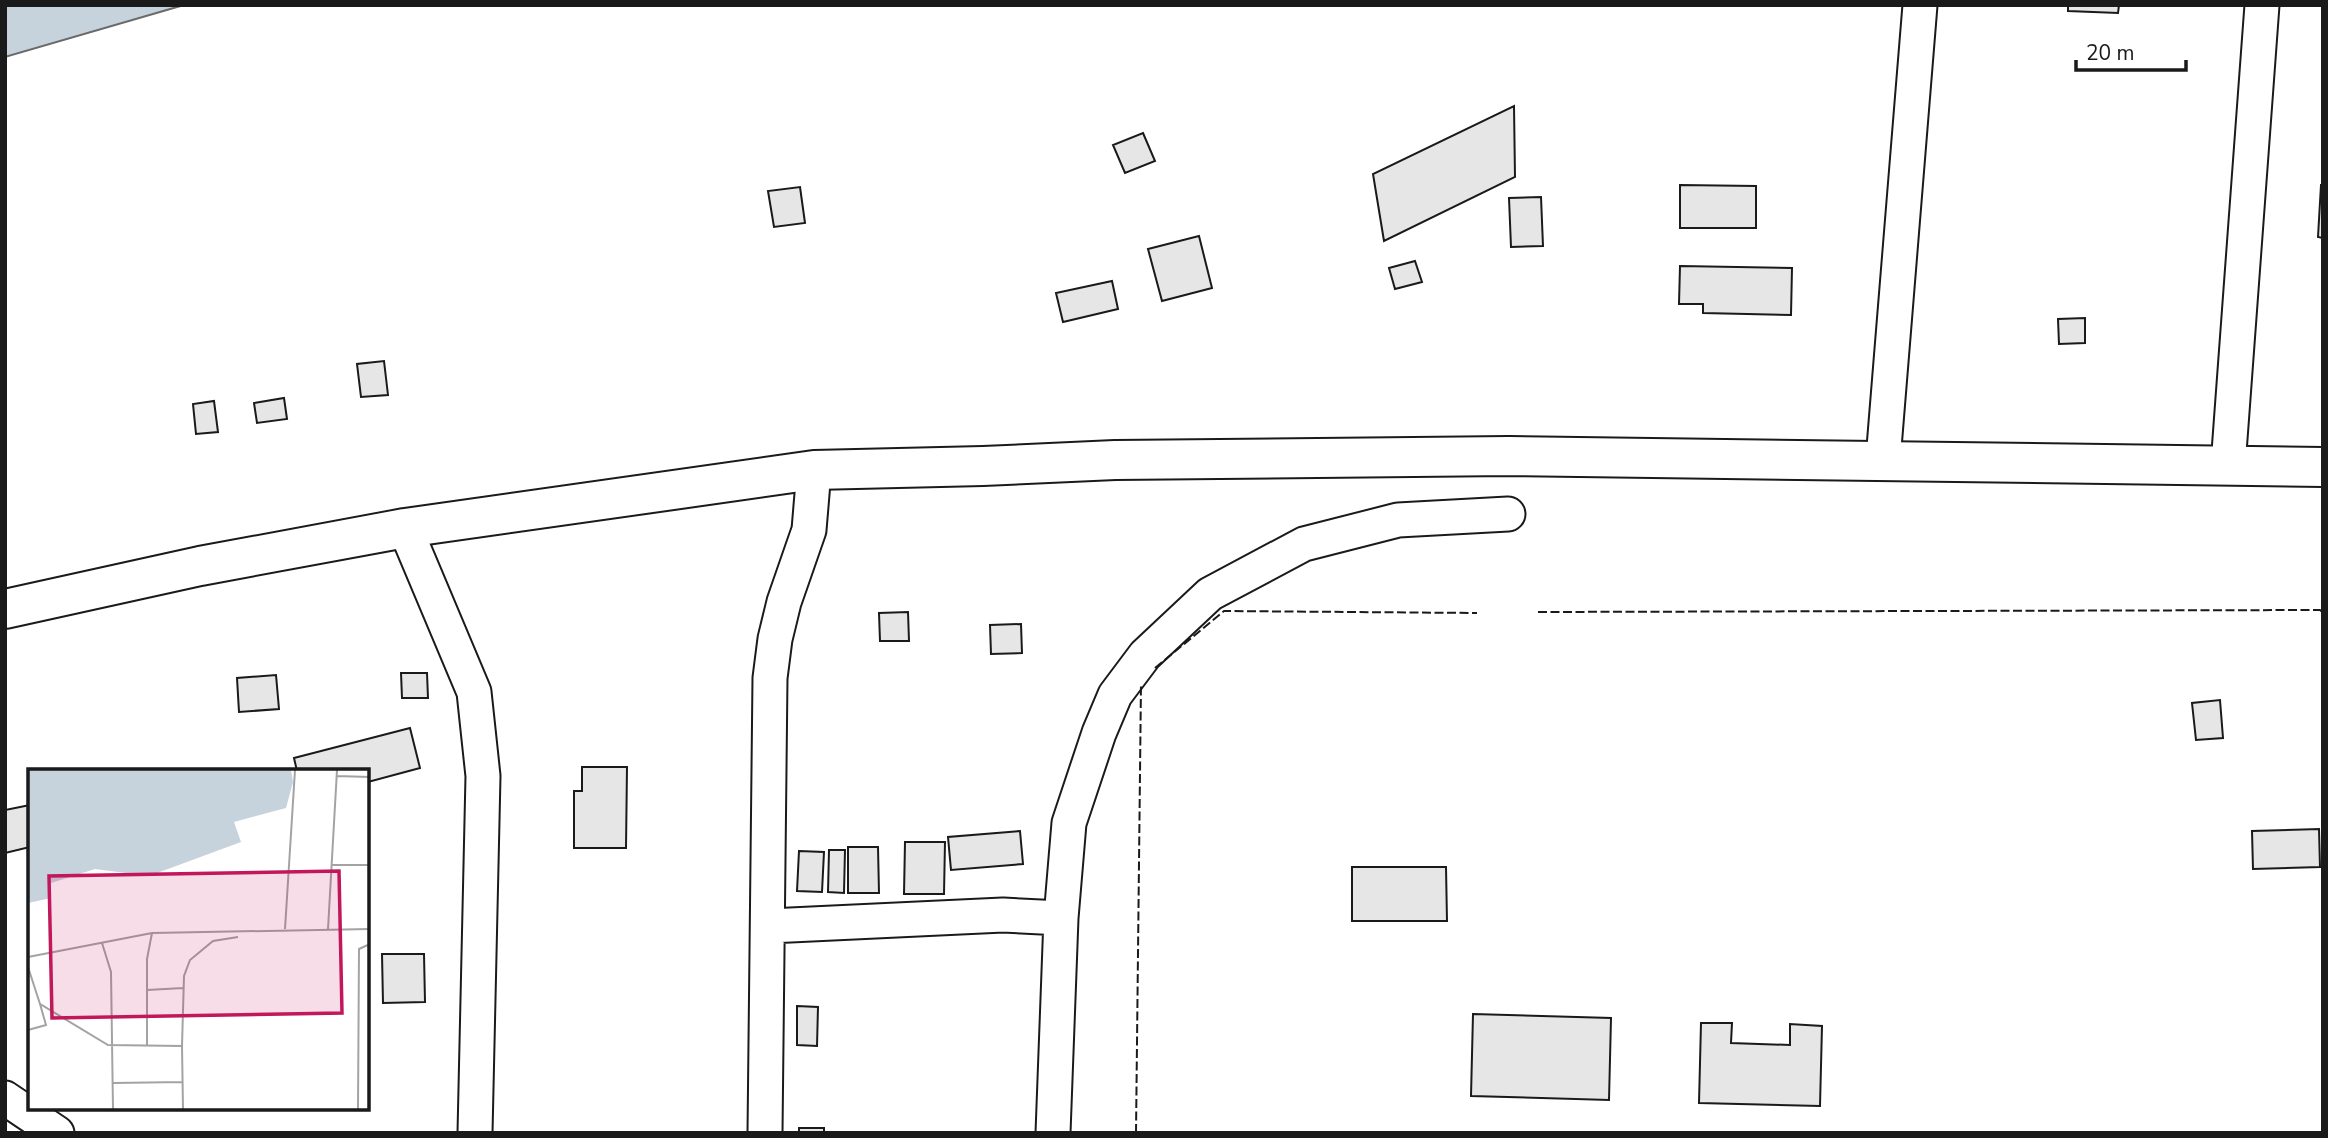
<svg xmlns="http://www.w3.org/2000/svg" width="2328" height="1138" font-family="'Nunito Sans',sans-serif">
  <style>
    .water { fill: #c6d2dc; stroke: #6a6a6a; stroke-width: 2 }
    .building { fill: #e6e6e6; stroke: #1a1a1a; stroke-width: 2 }
    .lines { fill: none; stroke-linecap: round; stroke-linejoin: round }
    .street-casing { stroke: #1a1a1a; stroke-width: 37 }
    .highway-casing { stroke: #1a1a1a; stroke-width: 42 }
    .street { stroke: #fff; stroke-width: 33 }
    .highway { stroke: #fff; stroke-width: 38 }
    .fence { stroke: #1a1a1a; stroke-width: 2; stroke-dasharray: 9 3.5; stroke-linecap: butt }
    .inset-road { fill: none; stroke: #a3a3a3; stroke-width: 2 }
    .view { fill: #c2185b; fill-opacity: 0.15; stroke: #c2185b; stroke-width: 3.5 }
    .inset-edge { fill: none; stroke: #1a1a1a; stroke-width: 3.5 }
  </style>
  <rect width="100%" height="100%" fill="#fff"/>
  <path class="water" d="M 5,5 L 184,5 L 5,57 Z"/>
  <path class="building" d="M 2068,5 L 2119,5 L 2118,13 L 2068,11 Z
    M 1514,106 L 1515,177 L 1384,241 L 1373,174 Z
    M 1143,133 L 1155,161 L 1125,173 L 1113,145 Z
    M 1680,185 L 1756,186 L 1756,228 L 1680,228 Z
    M 2321,185 L 2323,185 L 2323,238 L 2318,237 Z
    M 800,187 L 805,223 L 774,227 L 768,191 Z
    M 1541,197 L 1543,246 L 1511,247 L 1509,198 Z
    M 1199,236 L 1212,288 L 1162,301 L 1148,249 Z
    M 1415,261 L 1422,282 L 1395,289 L 1389,268 Z
    M 1680,266 L 1792,268 L 1791,315 L 1703,313 L 1703,304 L 1679,304 Z
    M 1112,281 L 1118,309 L 1063,322 L 1056,293 Z
    M 2085,318 L 2085,343 L 2059,344 L 2058,319 Z
    M 384,361 L 388,395 L 361,397 L 357,364 Z
    M 284,398 L 287,419 L 257,423 L 254,403 Z
    M 214,401 L 218,432 L 196,434 L 193,404 Z
    M 908,612 L 909,641 L 880,641 L 879,613 Z
    M 1021,624 L 1022,653 L 991,654 L 990,625 Z
    M 401,673 L 427,673 L 428,698 L 402,698 Z
    M 276,675 L 279,709 L 239,712 L 237,678 Z
    M 2220,700 L 2223,738 L 2196,740 L 2192,703 Z
    M 410,728 L 420,768 L 368,782 L 368,771 L 297,771 L 294,758 Z
    M 582,767 L 627,767 L 626,848 L 574,848 L 574,791 L 582,791 Z
    M 30,805 L 30,847 L 5,853 L 5,810 Z
    M 2319,829 L 2320,867 L 2253,869 L 2252,831 Z
    M 1020,831 L 1023,864 L 951,870 L 948,837 Z
    M 905,842 L 945,842 L 944,894 L 904,894 Z
    M 848,847 L 878,847 L 879,893 L 848,893 Z
    M 829,850 L 845,850 L 844,893 L 828,892 Z
    M 799,851 L 824,852 L 822,892 L 797,891 Z
    M 1352,867 L 1446,867 L 1447,921 L 1352,921 Z
    M 382,954 L 424,954 L 425,1002 L 383,1003 Z
    M 797,1006 L 818,1007 L 817,1046 L 797,1045 Z
    M 1473,1014 L 1611,1018 L 1609,1100 L 1471,1096 Z
    M 1701,1023 L 1732,1023 L 1731,1043 L 1790,1045 L 1790,1024 L 1822,1026 L 1820,1106 L 1699,1103 Z
    M 799,1128 L 824,1128 L 824,1133 L 799,1133 Z"/>
  <g class="lines">
    <g class="street-casing">
      <path id="street" d="M 1883,460 L 1920,5
        M 2228,466 L 2262,5
        M 405,528 L 474,692 L 483,776 L 475,1133
        M 769,926 L 1003,915 L 1061,918
        M 5,1098 L 57,1133
        M 765,1133 L 770,678 L 775,639 L 784,602 L 809,530 L 814,470
        M 1053,1133 L 1061,918 L 1069,823 L 1099,733 L 1115,695 L 1145,655 L 1210,594 L 1304,544 L 1398,520 L 1508,514"/>
    </g>
    <g class="highway-casing">
      <path id="highway" d="M 5,609 L 200,566 L 405,528 L 814,470 L 983,466 L 1115,460 L 1509,456 L 2323,467"/>
    </g>
    <use href="#street" class="street"/>
    <use href="#highway" class="highway"/>
    <path class="fence" d="M 1538,612 L 2320,610 L 2323,613
      M 1155,668 L 1224,611 L 1477,613
      M 1136,1133 L 1141,683"/>
  </g>
  <g transform="translate(28 769)">
    <rect width="341" height="341" fill="#fff"/>
    <path d="M 0,1 L 263,1 L 265,13 L 258,39 L 206,53 L 213,73 L 121,107 L 67,100 L 20,115 L 23,129 L 0,134 Z" fill="#c6d2dc"/>
    <path class="inset-road" d="M 308,7 L 342,8M 303,96 L 342,96M 257,160 L 267,1M 300,160 L 309,1M 74,174 L 83,203 L 85,340M 0,188 L 124,164 L 342,160M 0,198 L 12,235M 119,221 L 155,219M 0,261 L 18,256 L 12,235 L 80,276 L 154,277 L 155,340M 119,276 L 119,190 L 124,164M 154,277 L 156,207 L 162,191 L 185,172 L 210,168M 85,314 L 155,313M 330,340 L 331,180 L 342,175"/>
    <path class="view" d="M 311,102 L 314,244 L 24,249 L 21,107 Z"/>
    <rect width="341" height="341" class="inset-edge"/>
  </g>
  <rect width="2328" height="1138" fill="none" stroke="#1a1a1a" stroke-width="14"/>
  <path d="M2076 60v10h110v-10" fill="none" stroke="#1a1a1a" stroke-width="3.5"/>
  <text x="2086" y="60" font-size="21" fill="#1a1a1a" stroke="#ffffff" stroke-width="5" paint-order="stroke">20 m</text>
</svg>
